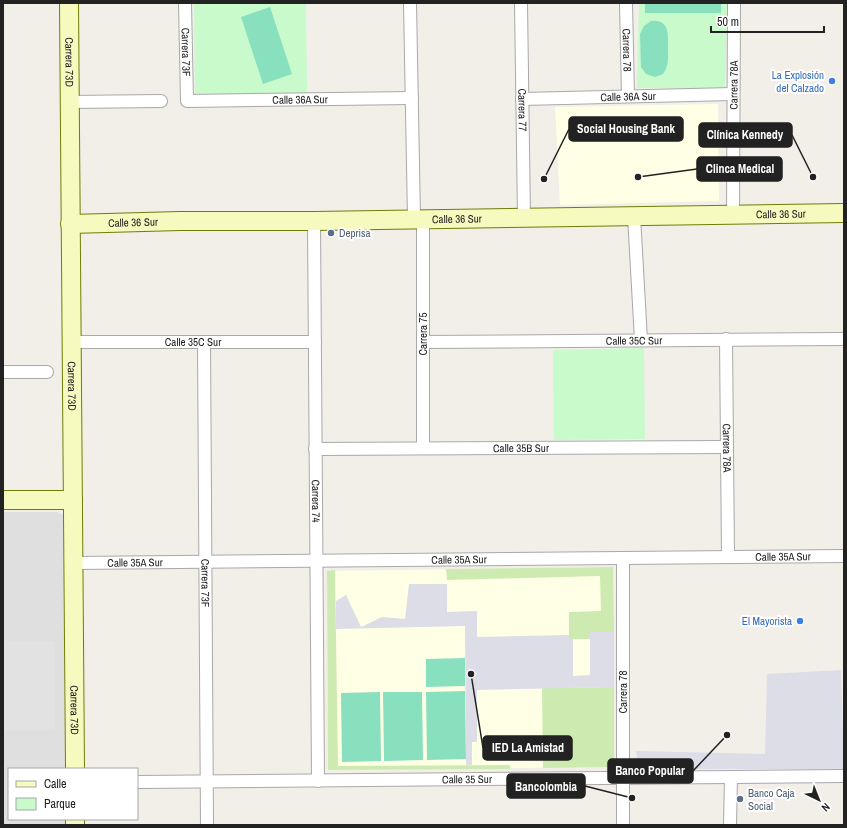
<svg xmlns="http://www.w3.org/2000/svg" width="847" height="828" font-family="'Archivo Narrow',sans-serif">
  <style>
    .residential { fill: #e0dfdf }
    .education { fill: #ffffe5 }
    .grass { fill: #cdebb0 }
    .park { fill: #c8facc }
    .pitch { fill: #88e0be }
    .parking { fill: #e2e2e2 }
    .plaza { fill: #dddde8 }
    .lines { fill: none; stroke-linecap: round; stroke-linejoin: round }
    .street-casing { stroke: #a9a9a9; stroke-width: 14 }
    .secondary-casing { stroke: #707d05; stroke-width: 20 }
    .street { stroke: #fff; stroke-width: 12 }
    .secondary { stroke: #f7fabf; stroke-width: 18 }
    .shop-dot { fill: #3f7fe0; stroke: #fff; stroke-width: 1.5 }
    .service-dot { fill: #5c6f8a; stroke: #fff; stroke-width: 1.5 }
    .labels { text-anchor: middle; stroke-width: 4; stroke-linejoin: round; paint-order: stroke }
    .street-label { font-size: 11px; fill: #222; stroke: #fff }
    .shop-label { font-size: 11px; fill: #366cbe; stroke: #fff; text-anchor: end }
    .service-label { font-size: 11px; fill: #4e5e75; stroke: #fff; text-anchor: start }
    .leader { fill: none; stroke: #222; stroke-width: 1.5 }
    .callout-dot { fill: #222; stroke: #fff; stroke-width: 1.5 }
    .callout { fill: #222; stroke: #222; stroke-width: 1.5 }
    .callout-label { font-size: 12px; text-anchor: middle; font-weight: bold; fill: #fff }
  </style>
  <rect width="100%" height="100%" fill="#f2efe9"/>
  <path class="residential" d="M 3,512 L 57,512 L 63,515 L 65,769 L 9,769 L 9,819 L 65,819 L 65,825 L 3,825 Z"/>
  <path class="education" d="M 718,104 L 719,201 L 560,205 L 555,107 Z
    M 613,567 L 614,767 L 328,770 L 327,571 Z"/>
  <path class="grass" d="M 613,567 L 614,632 L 591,632 L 590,639 L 569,639 L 569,612 L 601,611 L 600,576 L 447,580 L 446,569 Z
    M 335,570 L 338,766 L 510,765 L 510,769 L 328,770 L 327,571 Z
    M 614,687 L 614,767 L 543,768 L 542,688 Z"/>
  <path class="park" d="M 194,3 L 306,3 L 307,93 L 195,95 Z
    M 639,3 L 727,3 L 725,89 L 637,88 Z
    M 644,348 L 645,439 L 554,440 L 553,350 Z"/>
  <path class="pitch" d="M 645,3 L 721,3 L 721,13 L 645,13 Z
    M 270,7 L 292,74 L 263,84 L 241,17 Z
    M 651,21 C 670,19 668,35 668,49 C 668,58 669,66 663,74 L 655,77 L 646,74 L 641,67 L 640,34 L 644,26 Z
    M 465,658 L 465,686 L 426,687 L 426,659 Z
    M 465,691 L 466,759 L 427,760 L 426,692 Z
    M 380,692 L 381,761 L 342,762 L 341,693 Z
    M 383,692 L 422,692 L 423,760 L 384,761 Z"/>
  <path class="parking" d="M 3,641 L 55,641 L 55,730 L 3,730 Z"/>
  <path class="plaza" d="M 409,584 L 447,584 L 447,612 L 477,611 L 477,637 L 569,635 L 569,639 L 573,639 L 573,676 L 590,675 L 590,632 L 614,632 L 614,687 L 477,690 L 477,742 L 472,742 L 472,765 L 466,765 L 465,626 L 336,629 L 336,601 L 346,595 L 361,627 L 382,617 L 405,619 Z
    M 841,670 L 844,769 L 639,769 L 636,751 L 765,754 L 767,674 Z"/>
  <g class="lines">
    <g class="street-casing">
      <g id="street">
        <path id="s1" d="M 185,3 L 187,101 L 412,98"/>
        <path d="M 410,3 L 414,219"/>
        <path id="s2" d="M 521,3 L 524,218"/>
        <path id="s3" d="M 626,3 L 628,96"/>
        <path id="s4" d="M 522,99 L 733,94"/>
        <path d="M 69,102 L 161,101"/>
        <path id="s5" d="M 733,215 L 734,3"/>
        <path d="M 634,216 L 641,340"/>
        <path id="s6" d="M 314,221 L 318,781"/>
        <path id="s7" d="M 726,339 L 728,557"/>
        <path id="s8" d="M 72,342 L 315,342"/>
        <path id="s9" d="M 204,342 L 207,825"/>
        <path id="s10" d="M 423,342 L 844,339"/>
        <path d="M 3,372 L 47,372"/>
        <path d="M 423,448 L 423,219"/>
        <path id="s11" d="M 315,449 L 727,447"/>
        <path d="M 623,558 L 623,825"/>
        <path id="s12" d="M 74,563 L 844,556"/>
        <path id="s13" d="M 137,782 L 844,776"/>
        <path d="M 730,825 L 731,777"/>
      </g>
    </g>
    <g class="secondary-casing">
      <g id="secondary">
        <path id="s14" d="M 69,3 L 75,769"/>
        <path id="s15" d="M 70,224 L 180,221 L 314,221 L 844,213"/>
        <path d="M 3,500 L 73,500"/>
        <path d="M 75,819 L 75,825"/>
      </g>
    </g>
    <use href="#street" class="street"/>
    <use href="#secondary" class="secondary"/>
  </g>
  <g class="shop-dot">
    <circle cx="832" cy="81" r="4"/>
    <circle cx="800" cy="621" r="4"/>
  </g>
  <g class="service-dot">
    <circle cx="331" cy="233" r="4"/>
    <circle cx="740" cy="799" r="4"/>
  </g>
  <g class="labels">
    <g class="street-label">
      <text dy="4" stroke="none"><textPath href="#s3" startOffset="47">Carrera 78</textPath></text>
      <text dy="4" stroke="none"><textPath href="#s1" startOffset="49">Carrera 73F</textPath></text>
      <text dy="4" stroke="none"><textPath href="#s14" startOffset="59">Carrera 73D</textPath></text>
      <text dy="4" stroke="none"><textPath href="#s5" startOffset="130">Carrera 78A</textPath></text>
      <text dy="4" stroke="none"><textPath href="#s4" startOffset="106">Calle 36A Sur</textPath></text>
      <text dy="4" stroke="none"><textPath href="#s1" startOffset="211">Calle 36A Sur</textPath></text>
      <text dy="4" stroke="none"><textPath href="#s2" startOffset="107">Carrera 77</textPath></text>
      <text dy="4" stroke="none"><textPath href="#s15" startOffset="711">Calle 36 Sur</textPath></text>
      <text dy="4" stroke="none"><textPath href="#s15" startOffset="387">Calle 36 Sur</textPath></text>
      <text dy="4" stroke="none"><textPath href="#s15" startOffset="63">Calle 36 Sur</textPath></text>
      <text transform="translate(423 334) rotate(-90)" y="4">Carrera 75</text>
      <text dy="4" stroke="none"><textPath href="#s10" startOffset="211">Calle 35C Sur</textPath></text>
      <text dy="4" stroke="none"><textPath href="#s8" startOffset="121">Calle 35C Sur</textPath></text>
      <text dy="4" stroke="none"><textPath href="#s14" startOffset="383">Carrera 73D</textPath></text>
      <text dy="4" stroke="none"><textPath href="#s11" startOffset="206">Calle 35B Sur</textPath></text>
      <text dy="4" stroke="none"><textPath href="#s7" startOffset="109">Carrera 78A</textPath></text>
      <text dy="4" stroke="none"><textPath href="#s6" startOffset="280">Carrera 74</textPath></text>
      <text dy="4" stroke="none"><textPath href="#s12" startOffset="709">Calle 35A Sur</textPath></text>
      <text dy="4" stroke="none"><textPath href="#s12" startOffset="385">Calle 35A Sur</textPath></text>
      <text dy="4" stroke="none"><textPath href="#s12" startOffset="61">Calle 35A Sur</textPath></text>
      <text dy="4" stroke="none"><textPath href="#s9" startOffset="241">Carrera 73F</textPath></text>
      <text transform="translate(623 692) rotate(-90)" y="4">Carrera 78</text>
      <text dy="4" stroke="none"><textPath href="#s14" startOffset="707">Carrera 73D</textPath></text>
      <text dy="4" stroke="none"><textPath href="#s13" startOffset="330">Calle 35 Sur</textPath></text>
    </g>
    <g class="shop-label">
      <text x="824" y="79">La Explosión<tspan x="824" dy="13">del Calzado</tspan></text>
      <text x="792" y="625">El Mayorista</text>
    </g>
    <g class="service-label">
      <text x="339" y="237">Deprisa</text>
      <text x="748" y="797">Banco Caja<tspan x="748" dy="13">Social</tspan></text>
    </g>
  </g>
  <path class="leader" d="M544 179L569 129M813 177L792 135M638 177L697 169M471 674L483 748M727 735L693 771M632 798L585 786"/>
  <g class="callout-dot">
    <circle cx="544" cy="179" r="4"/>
    <circle cx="813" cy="177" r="4"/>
    <circle cx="638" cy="177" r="4"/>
    <circle cx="471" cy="674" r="4"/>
    <circle cx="727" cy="735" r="4"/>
    <circle cx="632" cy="798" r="4"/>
  </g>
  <g class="callout">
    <rect x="569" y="117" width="114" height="24" rx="4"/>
    <rect x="699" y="123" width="93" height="24" rx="4"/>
    <rect x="697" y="157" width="85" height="24" rx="4"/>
    <rect x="483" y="736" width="89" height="24" rx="4"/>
    <rect x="608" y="759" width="85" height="24" rx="4"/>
    <rect x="507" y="774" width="78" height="24" rx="4"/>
  </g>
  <g class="callout-label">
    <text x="626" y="133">Social Housing Bank</text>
    <text x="745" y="139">Clínica Kennedy</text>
    <text x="740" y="173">Clinca Medical</text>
    <text x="528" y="752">IED La Amistad</text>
    <text x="650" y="775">Banco Popular</text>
    <text x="546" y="791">Bancolombia</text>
  </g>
  <rect width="847" height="828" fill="none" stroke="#222222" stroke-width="8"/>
  <rect x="8" y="768" width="130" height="52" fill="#ffffff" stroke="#a7a7a7"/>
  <rect x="16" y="781" width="20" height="6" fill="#f7fabf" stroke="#a7a7a7"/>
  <text x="44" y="788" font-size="12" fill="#222222">Calle</text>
  <rect x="16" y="798" width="20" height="12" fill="#c8facc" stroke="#a7a7a7"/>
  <text x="44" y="808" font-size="12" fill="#222222">Parque</text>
  <g transform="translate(819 800) rotate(137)" stroke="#ffffff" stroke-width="3" paint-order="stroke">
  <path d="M0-3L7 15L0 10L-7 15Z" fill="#222222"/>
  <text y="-6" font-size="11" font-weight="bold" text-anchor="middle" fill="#222222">N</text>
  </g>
  <path d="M711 26v6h113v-6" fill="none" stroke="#222222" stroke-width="2"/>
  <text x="717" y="26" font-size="12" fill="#222222" stroke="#ffffff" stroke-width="3" paint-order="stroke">50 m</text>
</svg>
